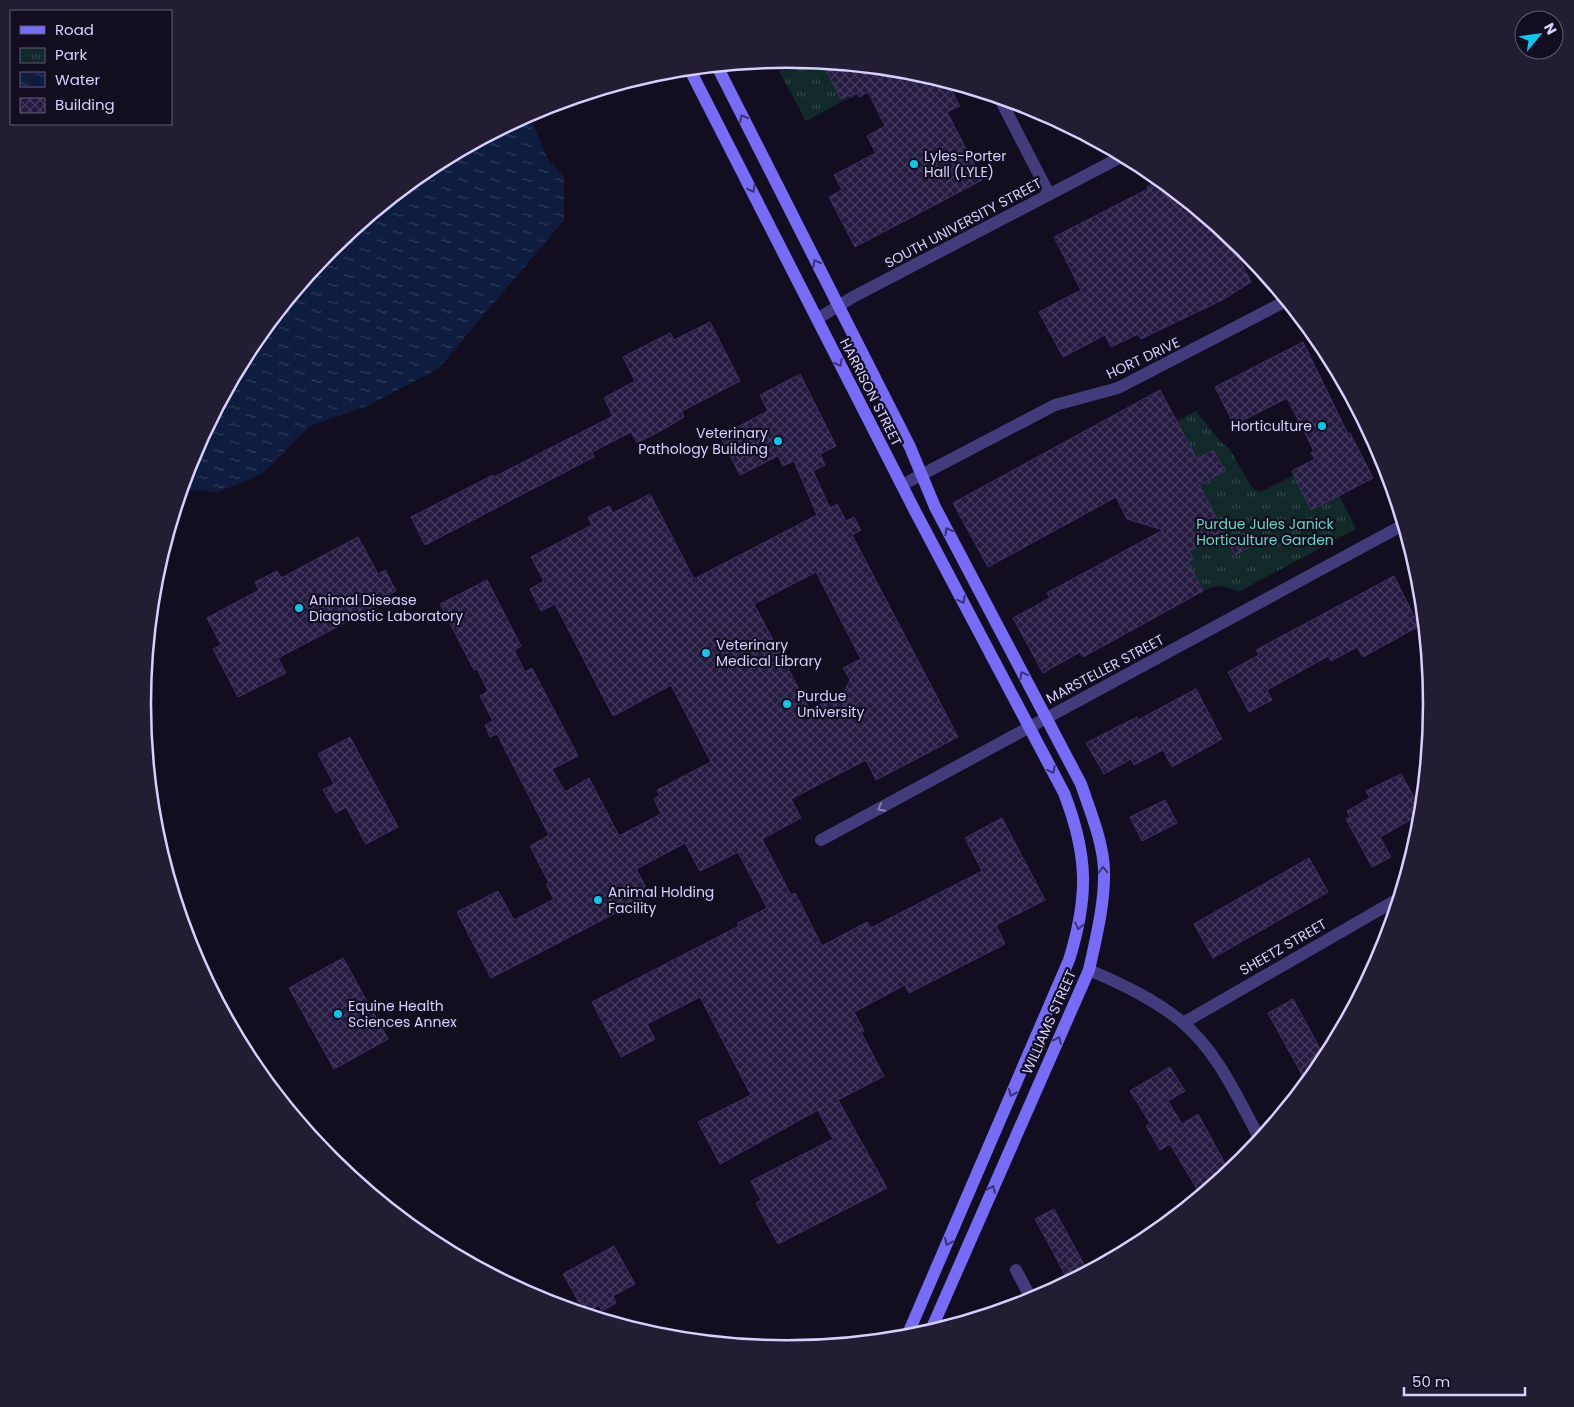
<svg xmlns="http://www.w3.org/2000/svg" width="1574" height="1407" font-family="Poppins,sans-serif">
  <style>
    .park { fill: url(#park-tufts) }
    .water { fill: url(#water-ripples) }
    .building { fill: url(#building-cross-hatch); stroke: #3e2e6a; fill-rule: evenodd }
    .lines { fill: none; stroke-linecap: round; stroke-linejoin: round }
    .street { stroke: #423b7c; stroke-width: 12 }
    .secondary { stroke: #786bf7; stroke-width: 12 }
    .oneway { stroke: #3b3376 }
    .oneway2 { stroke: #857eb6 }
    .poi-dot { fill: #0cc6eb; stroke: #120e20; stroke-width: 2 }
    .labels { text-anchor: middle; stroke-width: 4.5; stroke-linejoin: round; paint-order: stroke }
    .poi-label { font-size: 14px; fill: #d7cffd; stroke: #120e20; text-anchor: start }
    .street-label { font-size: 14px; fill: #d7cffd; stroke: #120e20 }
    .park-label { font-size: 14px; fill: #60d8c2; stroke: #120e20 }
    .rim { fill: none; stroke: #d7cffd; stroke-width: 2.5 }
  </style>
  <defs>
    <pattern id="park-tufts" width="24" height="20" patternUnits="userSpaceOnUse" patternTransform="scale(1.25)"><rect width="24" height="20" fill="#112929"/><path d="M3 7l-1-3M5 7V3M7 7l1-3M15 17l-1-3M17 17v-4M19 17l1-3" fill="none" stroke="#334749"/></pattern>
    <pattern id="water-ripples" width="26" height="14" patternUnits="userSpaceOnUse" patternTransform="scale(1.25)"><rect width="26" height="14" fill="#0e1d3f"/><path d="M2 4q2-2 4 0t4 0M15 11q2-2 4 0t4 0" fill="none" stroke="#303d5c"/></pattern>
    <pattern id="building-cross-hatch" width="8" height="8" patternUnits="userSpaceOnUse" patternTransform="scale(1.25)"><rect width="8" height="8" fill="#251b40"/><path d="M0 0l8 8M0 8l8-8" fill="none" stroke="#443b5c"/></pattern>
  </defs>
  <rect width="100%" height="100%" fill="#120e20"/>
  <path class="park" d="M 800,60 L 823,62 L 842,99 L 850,94 L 851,97 L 806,121 L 779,71 Z
    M 1196,411 L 1221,442 L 1229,448 L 1252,488 L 1261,492 L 1294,475 L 1311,509 L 1339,495 L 1356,529 L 1238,592 C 1226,585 1216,584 1203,591 L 1188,562 L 1193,559 L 1170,517 L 1195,548 L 1224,532 L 1196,481 L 1201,485 L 1225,471 L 1213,450 L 1197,459 L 1177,421 Z"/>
  <path class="water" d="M 529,114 L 547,158 L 564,177 L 564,220 L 438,369 L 365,407 L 310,426 L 262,474 L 218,492 L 182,489 L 191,456 L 251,345 L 331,247 L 429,167 Z"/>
  <path class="building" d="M 822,62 L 913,71 L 946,81 L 960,106 L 947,112 L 982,180 L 855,247 L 829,197 L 842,190 L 834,175 L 876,153 L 867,136 L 885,126 L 868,92 L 859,97 L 857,93 L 851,97 L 850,94 L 841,99 Z
    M 1160,180 L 1227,234 L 1251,282 L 1222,300 L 1141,339 L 1138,334 L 1111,347 L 1105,335 L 1063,357 L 1039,312 L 1081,290 L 1054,237 L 1148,189 L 1147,187 Z
    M 710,322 L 740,381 L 682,411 L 684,417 L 664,429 L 637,443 L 631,432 L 592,452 L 594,457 L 425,545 L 411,517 L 493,475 L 494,477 L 613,416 L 604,398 L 635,381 L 623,357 L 670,333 L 674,340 Z
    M 1303,342 L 1348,434 L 1350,433 L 1373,478 L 1311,510 L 1292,471 L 1315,459 L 1311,453 L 1314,451 L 1287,398 L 1234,425 L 1215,387 Z
    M 800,374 L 836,446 L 820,454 L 825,465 L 813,471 L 830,508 L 837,504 L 846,521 L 854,517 L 857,523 L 861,530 L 852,535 L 958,737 L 876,780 L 866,760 L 791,799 L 801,818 L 762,839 L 791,895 L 795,893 L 822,946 L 867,922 L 871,928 L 982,871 L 965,838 L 1002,818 L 1045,900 L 996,925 L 1005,944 L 909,993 L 905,985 L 854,1012 L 864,1031 L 861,1032 L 884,1076 L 838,1100 L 887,1188 L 778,1244 L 756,1203 L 761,1200 L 751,1181 L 833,1139 L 818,1110 L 720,1164 L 698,1122 L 751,1095 L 700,997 L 647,1024 L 655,1039 L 621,1057 L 592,1002 L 739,926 L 738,923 L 767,908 L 738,852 L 700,871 L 685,843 L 636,869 L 650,895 L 491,978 L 457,912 L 498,891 L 514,920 L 554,899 L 546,884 L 549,883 L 530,846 L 549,835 L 497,734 L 490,737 L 485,725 L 493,721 L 480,696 L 488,691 L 477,669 L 474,670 L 440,604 L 487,580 L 521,646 L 514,650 L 525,672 L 532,668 L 578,756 L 552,769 L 565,792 L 589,778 L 619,836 L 661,814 L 654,799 L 660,795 L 657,790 L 711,762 L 671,685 L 613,716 L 555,604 L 541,611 L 530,589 L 544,581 L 531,557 L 592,525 L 588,517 L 609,506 L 613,513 L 650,494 L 694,579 L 817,515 L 794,461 L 783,466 L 778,456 L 740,475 L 720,436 L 768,411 L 760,395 ZM 816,572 L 861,659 L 843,668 L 850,680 L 844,692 L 810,710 L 754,604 Z
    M 1160,390 L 1197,459 L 1213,450 L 1225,471 L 1199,485 L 1224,532 L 1189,551 L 1193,559 L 1188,562 L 1203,591 L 1083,657 L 1080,652 L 1043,673 L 1013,618 L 1050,598 L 1047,593 L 1163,530 L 1127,519 L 1116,497 L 988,567 L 953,503 Z
    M 1244,533 L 1251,546 L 1235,555 L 1228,542 Z
    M 358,537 L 378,574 L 385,570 L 396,591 L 388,595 L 390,599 L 278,658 L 286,673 L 238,697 L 213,649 L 221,645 L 207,618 L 259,590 L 255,582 L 277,571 L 281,578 Z
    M 1394,576 L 1419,626 L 1363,657 L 1357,647 L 1331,661 L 1328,656 L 1267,690 L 1272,700 L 1249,712 L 1228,672 L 1259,655 L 1256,650 Z
    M 1196,689 L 1222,739 L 1172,767 L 1163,750 L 1134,765 L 1131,759 L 1104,774 L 1086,743 L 1137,717 L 1138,720 Z
    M 350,737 L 398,827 L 366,844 L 346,807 L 336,813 L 323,790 L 334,784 L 318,754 Z
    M 1401,774 L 1415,799 L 1423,795 L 1421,814 L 1380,837 L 1391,857 L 1372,867 L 1346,819 L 1350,817 L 1347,811 L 1370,798 L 1366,791 Z
    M 1165,800 L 1177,823 L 1142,841 L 1130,817 Z
    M 1309,858 L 1328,892 L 1213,958 L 1194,924 Z
    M 343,958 L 388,1039 L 334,1069 L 289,988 Z
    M 1293,999 L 1325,1058 L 1306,1082 L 1268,1013 Z
    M 1170,1067 L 1185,1091 L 1168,1101 L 1182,1124 L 1198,1114 L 1229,1171 L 1200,1194 L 1170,1144 L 1160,1150 L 1146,1126 L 1150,1123 L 1130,1091 Z
    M 1054,1209 L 1086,1268 L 1067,1278 L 1035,1219 Z
    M 614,1246 L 635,1284 L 613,1296 L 616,1303 L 602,1311 L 599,1305 L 585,1313 L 563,1274 Z"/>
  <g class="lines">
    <path class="street" d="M 999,97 L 1049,194
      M 817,319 L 853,297 L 1123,156
      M 902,485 L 1055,405 L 1118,388 L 1286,301
      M 821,840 L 1403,525
      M 1089,970 C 1122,984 1154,999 1182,1022 C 1218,1052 1238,1099 1260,1139
      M 1183,1023 L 1398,899
      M 1016,1270 L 1032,1300"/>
    <path class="secondary" d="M 717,66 L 910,447 L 935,507 L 1081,784 C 1090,811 1103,841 1104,870 C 1105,903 1096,938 1089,970 L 931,1330
      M 689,68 L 916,513 L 1064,793 C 1088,855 1089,896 1069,960 L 907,1336"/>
  </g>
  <defs><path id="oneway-chevron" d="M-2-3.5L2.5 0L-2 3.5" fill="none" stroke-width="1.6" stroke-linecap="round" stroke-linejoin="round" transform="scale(1.25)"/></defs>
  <g class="oneway">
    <use href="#oneway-chevron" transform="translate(743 118) rotate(-117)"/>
    <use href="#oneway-chevron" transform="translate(752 189) rotate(63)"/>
    <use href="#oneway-chevron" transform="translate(816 263) rotate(-117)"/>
    <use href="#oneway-chevron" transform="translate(839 363) rotate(63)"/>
    <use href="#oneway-chevron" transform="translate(948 531) rotate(-118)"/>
    <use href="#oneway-chevron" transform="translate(962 600) rotate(62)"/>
    <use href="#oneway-chevron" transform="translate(1023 675) rotate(-118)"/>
    <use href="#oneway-chevron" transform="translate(1052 770) rotate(62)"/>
    <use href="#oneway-chevron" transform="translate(1103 870) rotate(-92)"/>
    <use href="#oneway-chevron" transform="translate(1079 926) rotate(102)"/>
    <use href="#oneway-chevron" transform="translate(1058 1040) rotate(-66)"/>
    <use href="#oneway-chevron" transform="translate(1012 1093) rotate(113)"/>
    <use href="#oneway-chevron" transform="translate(992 1189) rotate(-66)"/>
    <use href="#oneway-chevron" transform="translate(948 1242) rotate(113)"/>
  </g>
  <use class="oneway2" href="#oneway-chevron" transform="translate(881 808) rotate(152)"/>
  <g class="poi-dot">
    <circle cx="914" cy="164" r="5"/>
    <circle cx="1322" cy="426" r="5"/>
    <circle cx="778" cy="441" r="5"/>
    <circle cx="299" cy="608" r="5"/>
    <circle cx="706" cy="653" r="5"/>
    <circle cx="787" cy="704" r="5"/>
    <circle cx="598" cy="900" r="5"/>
    <circle cx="338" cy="1014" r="5"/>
  </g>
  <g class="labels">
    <g class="poi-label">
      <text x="924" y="161">Lyles-Porter<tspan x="924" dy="16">Hall (LYLE)</tspan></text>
      <text x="1312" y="431" text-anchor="end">Horticulture</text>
      <text x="768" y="438" text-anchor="end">Veterinary<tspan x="768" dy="16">Pathology Building</tspan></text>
      <text x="309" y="605">Animal Disease<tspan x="309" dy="16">Diagnostic Laboratory</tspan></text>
      <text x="716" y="650">Veterinary<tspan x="716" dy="16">Medical Library</tspan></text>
      <text x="797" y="701">Purdue<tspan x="797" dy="16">University</tspan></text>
      <text x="608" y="897">Animal Holding<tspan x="608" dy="16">Facility</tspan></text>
      <text x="348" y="1011">Equine Health<tspan x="348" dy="16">Sciences Annex</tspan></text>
    </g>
    <g class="street-label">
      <text transform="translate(963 223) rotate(-28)" y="5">SOUTH UNIVERSITY STREET</text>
      <text transform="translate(1143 358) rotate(-25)" y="5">HORT DRIVE</text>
      <text transform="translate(871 392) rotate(63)" y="5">HARRISON STREET</text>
      <text transform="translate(1105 669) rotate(-28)" y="5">MARSTELLER STREET</text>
      <text transform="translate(1283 947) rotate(-30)" y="5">SHEETZ STREET</text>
      <text transform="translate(1049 1022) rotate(-66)" y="5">WILLIAMS STREET</text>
    </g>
    <g class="park-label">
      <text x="1265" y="529">Purdue Jules Janick<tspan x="1265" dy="16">Horticulture Garden</tspan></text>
    </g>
  </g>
  <path d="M0 0H1574V1407H0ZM151 704a636 636 0 1 1 1272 0a636 636 0 1 1-1272 0Z" fill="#221d32" fill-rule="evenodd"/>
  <path class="rim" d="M151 704a636 636 0 1 1 1272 0a636 636 0 1 1-1272 0Z"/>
  <rect x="10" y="10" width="162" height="115" fill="#120e20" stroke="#615b78"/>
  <rect x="20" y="26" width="25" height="8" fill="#786bf7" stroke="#615b78"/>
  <text x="55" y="35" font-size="15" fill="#d7cffd">Road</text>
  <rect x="20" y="48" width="25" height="15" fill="url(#park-tufts)" stroke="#615b78"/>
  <text x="55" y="60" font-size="15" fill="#d7cffd">Park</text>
  <rect x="20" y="72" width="25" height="15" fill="url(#water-ripples)" stroke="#615b78"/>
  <text x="55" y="85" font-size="15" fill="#d7cffd">Water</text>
  <rect x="20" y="98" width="25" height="15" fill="url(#building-cross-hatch)" stroke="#615b78"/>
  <text x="55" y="110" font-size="15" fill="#d7cffd">Building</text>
  <g transform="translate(1539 35) rotate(61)"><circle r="24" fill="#120e20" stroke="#615b78"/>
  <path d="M0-4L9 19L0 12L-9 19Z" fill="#0cc6eb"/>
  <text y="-8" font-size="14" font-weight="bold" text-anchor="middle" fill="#d7cffd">N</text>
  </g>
  <path d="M1404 1387v8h121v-8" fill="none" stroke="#d7cffd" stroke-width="2.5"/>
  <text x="1412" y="1387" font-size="15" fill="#d7cffd" stroke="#120e20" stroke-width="4" paint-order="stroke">50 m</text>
</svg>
